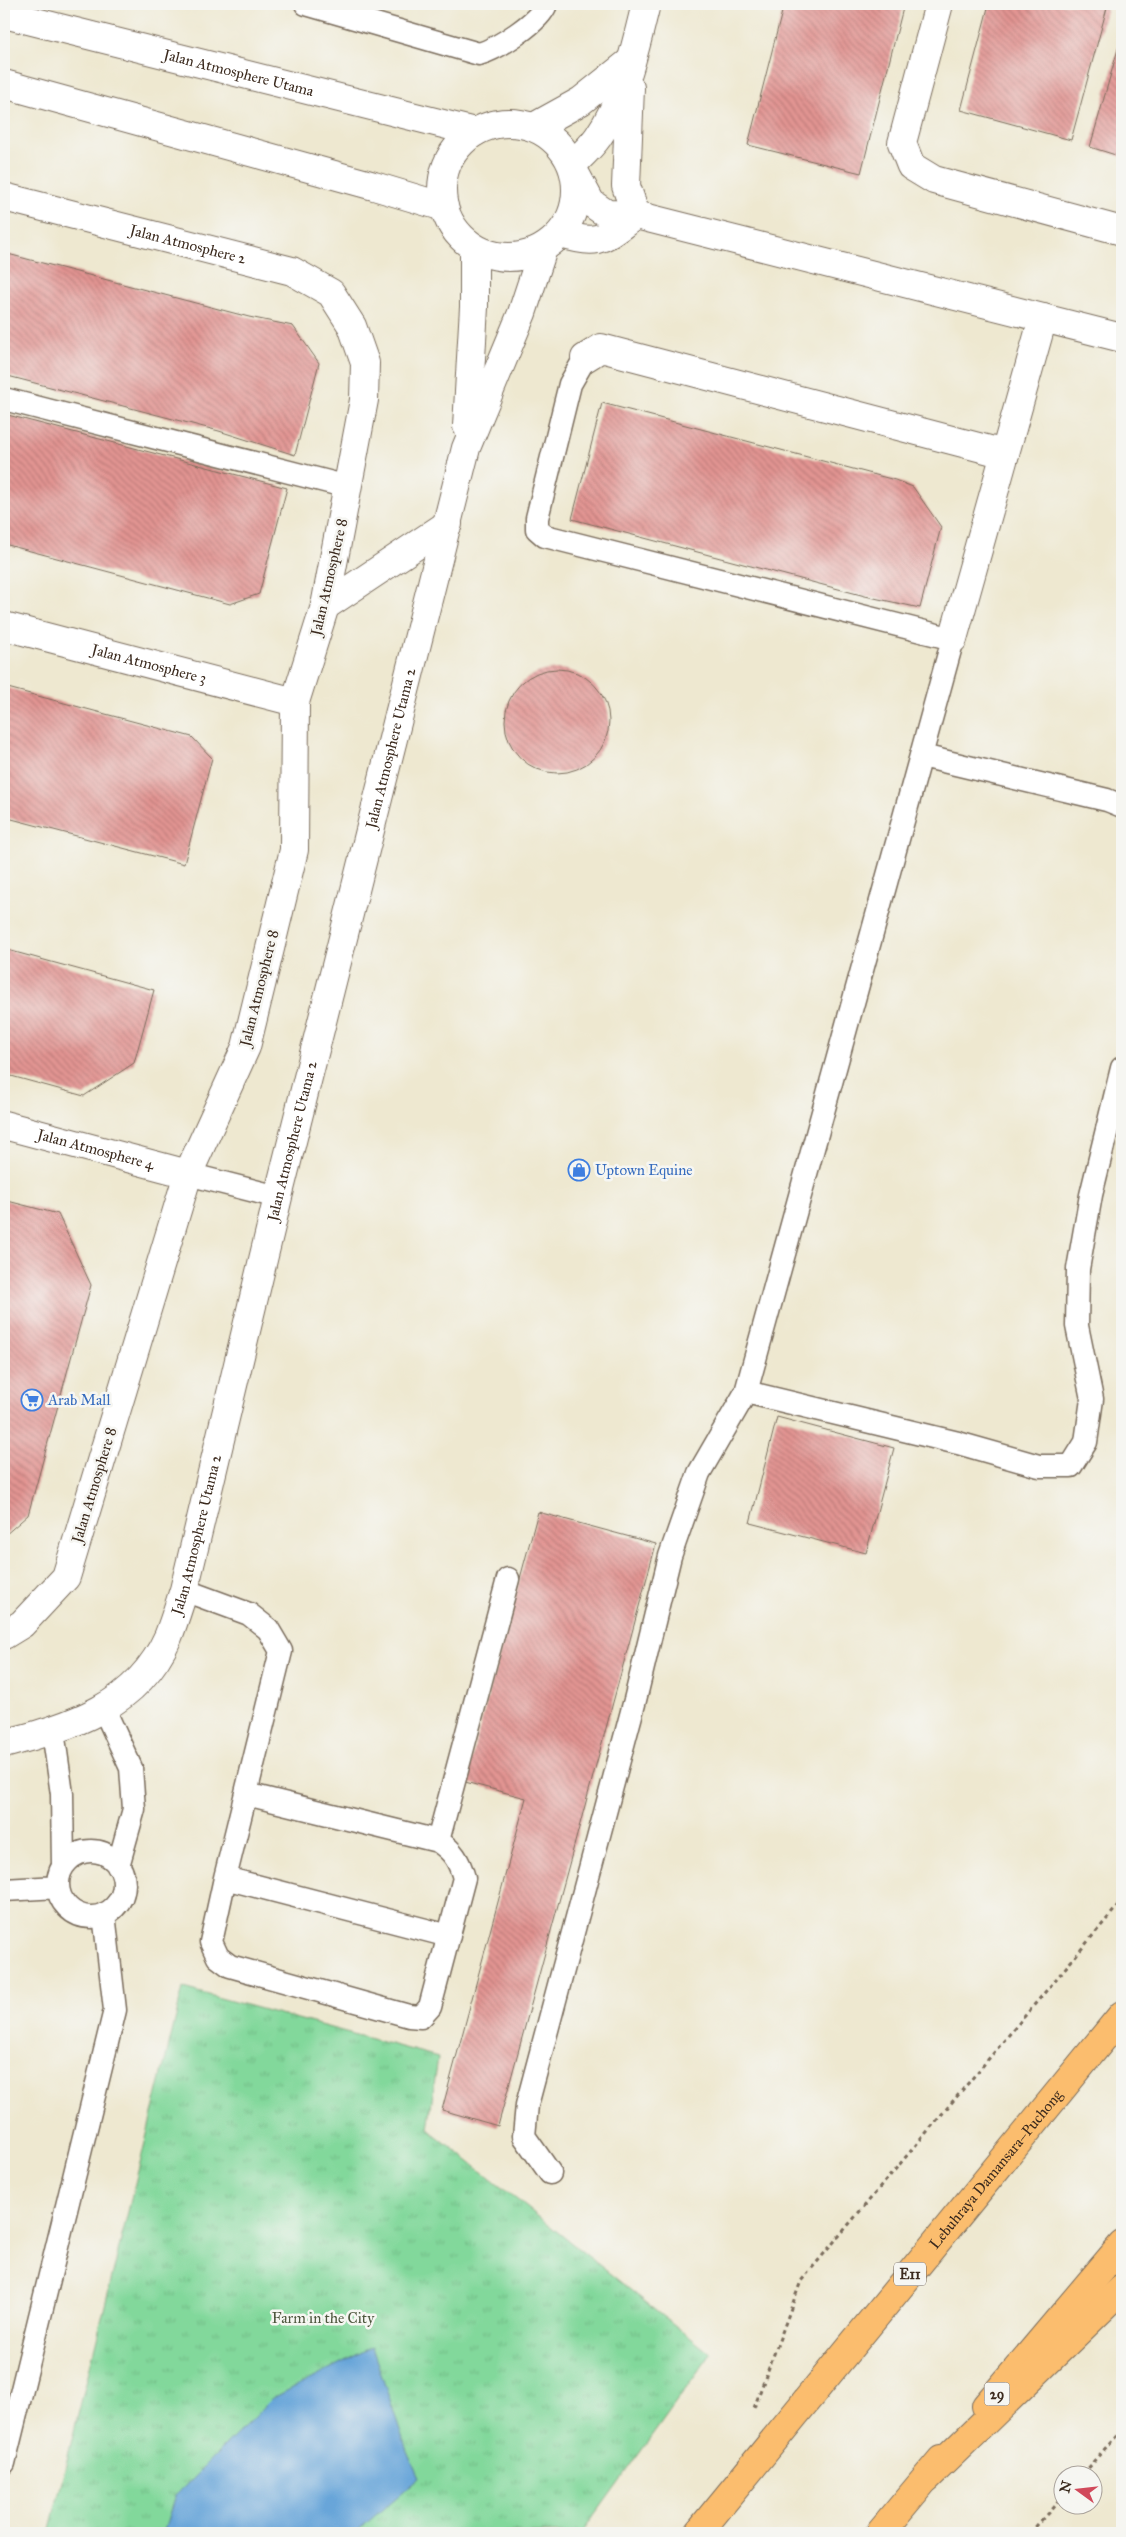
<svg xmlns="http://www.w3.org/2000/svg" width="1126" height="2537" font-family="'IM FELL Great Primer',serif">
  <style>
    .grass { fill: url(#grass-tufts); stroke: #5e815c }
    .water { fill: #67a5d9; stroke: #51687c }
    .building { fill: url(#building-back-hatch) }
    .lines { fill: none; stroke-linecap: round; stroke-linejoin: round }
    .service-casing { stroke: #7a6c5c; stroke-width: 25 }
    .minor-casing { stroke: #7a6c5c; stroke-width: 30 }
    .tertiary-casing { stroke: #7a6c5c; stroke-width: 30 }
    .trunk-casing { stroke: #7a6c5c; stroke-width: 30 }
    .motorway-casing { stroke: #7a6c5c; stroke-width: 30 }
    .path { stroke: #7a6c5c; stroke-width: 3; stroke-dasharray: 4 4; stroke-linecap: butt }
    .service { stroke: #fff; stroke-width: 22 }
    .minor { stroke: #fff; stroke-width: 28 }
    .tertiary { stroke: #fff; stroke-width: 28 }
    .trunk { stroke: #fbbd6e; stroke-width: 28 }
    .motorway { stroke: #fbbd6e; stroke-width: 28 }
    .labels { text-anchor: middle; stroke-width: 5; stroke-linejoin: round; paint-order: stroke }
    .shield { fill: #f6f6f2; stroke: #73675e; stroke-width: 1 }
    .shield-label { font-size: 14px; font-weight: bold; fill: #3b2a1e }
    .street-label { font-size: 15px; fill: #3b2a1e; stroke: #f6f6f2 }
    .shop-label { font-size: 15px; fill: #366cbe; stroke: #f6f6f2; text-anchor: start }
    .park-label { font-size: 15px; fill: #4d563d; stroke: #f6f6f2 }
  </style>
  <defs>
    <pattern id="grass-tufts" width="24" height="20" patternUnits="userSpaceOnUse" patternTransform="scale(1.25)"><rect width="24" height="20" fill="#82d89b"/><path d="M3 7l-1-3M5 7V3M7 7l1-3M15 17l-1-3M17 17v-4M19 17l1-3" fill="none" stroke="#71ba85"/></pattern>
    <pattern id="building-back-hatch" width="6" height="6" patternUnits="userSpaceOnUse" patternTransform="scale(1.25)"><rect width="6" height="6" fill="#e29492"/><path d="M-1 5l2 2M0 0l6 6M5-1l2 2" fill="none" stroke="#b87977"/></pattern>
  </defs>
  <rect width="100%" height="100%" fill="#f6f6f2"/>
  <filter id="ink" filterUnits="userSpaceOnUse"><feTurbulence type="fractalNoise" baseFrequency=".02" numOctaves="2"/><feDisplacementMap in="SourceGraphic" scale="10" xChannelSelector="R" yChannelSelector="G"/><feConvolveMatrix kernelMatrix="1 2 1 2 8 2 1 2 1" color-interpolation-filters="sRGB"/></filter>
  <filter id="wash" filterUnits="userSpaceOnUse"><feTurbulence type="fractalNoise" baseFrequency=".0096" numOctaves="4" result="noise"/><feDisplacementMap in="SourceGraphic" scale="20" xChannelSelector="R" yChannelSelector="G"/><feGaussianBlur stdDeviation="1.12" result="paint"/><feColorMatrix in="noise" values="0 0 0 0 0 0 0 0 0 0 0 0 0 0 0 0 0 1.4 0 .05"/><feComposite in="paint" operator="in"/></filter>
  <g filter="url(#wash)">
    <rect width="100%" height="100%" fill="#eee8d0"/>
    <path class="grass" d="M 183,1988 L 438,2057 L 428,2129 L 711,2354 L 582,2533 L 49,2533 Z"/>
    <path class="water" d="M 372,2347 L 407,2451 L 419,2478 L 355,2533 L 163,2533 L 175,2496 L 273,2398 Z"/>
    <g id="blocks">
      <path class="building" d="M 784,4 L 904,4 L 861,173 L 748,145 Z
        M 989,4 L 1108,4 L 1071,140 L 961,110 Z
        M 1122,35 L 1122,157 L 1090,147 Z
        M 4,253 L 249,317 L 293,326 L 319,363 L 295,455 L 219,431 L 4,375 Z
        M 602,403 L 895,480 L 913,487 L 941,527 L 920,608 L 865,596 L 572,519 Z
        M 4,414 L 287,488 L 259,594 L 230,604 L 4,544 Z
        M505 721a52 52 0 1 1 104 0a52 52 0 1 1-104 0Z
        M 4,687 L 192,737 L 212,758 L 184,864 L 4,817 Z
        M 4,949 L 154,990 L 134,1063 L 84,1096 L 4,1074 Z
        M 4,1200 L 58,1214 L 91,1285 L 28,1515 L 4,1536 Z
        M 777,1417 L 894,1448 L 866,1553 L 750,1523 Z
        M 538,1512 L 656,1544 L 498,2126 L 442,2110 L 526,1798 L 465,1782 Z"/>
    </g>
  </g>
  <g filter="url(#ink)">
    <use href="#blocks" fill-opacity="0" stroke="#7a6c5c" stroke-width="1"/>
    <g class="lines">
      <g class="service-casing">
        <path id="service" d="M 306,4 L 479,54 C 497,49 540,22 546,4
          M 585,358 L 570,384 L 537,518 L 537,529 L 545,536 L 953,639 L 746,1392
          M 4,399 L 348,487
          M 922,756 L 1107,800 L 1122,806
          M 188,1174 L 278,1197
          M 184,1590 L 249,1614 L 268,1629 L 281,1651 L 225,1878 L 211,1942 L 218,1957 L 230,1966 L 409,2016 L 421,2017 L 430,2007 L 464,1878 C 459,1860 453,1851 438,1841 L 508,1579
          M 104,1709 L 131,1768 L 134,1809 L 118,1866
          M 53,1731 L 62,1794 L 63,1866
          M 246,1794 L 438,1841
          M58 1884a33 33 0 1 1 66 0a33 33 0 1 1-66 0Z
          M 225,1878 L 449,1936
          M 4,1890 L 58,1887
          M 550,2173 L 524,2136 L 527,2105 L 635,1700 L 670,1556 L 699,1473 L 746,1392 L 958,1443 L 1039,1466 L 1071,1466 L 1086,1442 L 1092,1399 L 1077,1326 L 1078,1269 L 1091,1195 L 1122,1068
          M 4,2463 L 115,2010 L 104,1914"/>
      </g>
      <g class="minor-casing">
        <g id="minor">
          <path d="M 939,4 L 902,143 L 911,166 L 934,180 L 1122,231"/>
          <path d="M 630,88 L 626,186 L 636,215"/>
          <path d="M 534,127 L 581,101 L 631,61"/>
          <path d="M 572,165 C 581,156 591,147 598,137 C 625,98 635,48 646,4"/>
          <path d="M 575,173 L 591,203 L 607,214 L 636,215 L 1122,338"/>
          <path id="s1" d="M 4,197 L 292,271 L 331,293 L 352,326 L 365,363 L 364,400 L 325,606 L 295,702 L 294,850 L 246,1047 L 188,1174 L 66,1577 L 22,1624 L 4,1635"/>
          <path d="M 561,234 C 602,247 604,237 636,215"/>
          <path d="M 585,358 L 601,348 L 1005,454"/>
          <path d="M 325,606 L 448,524"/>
          <path id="s2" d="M 4,626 L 295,702"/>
          <path d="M 953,639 L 1043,318"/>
          <path id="s3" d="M 4,1125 L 188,1174"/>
        </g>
      </g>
      <g class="tertiary-casing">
        <g id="tertiary">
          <path id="s4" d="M 4,14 L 475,132"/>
          <path d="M 4,84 L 374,186 L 444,207"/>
          <circle cx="509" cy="190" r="67"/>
          <path d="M 467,426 L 474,307 L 474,249"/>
          <path id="s5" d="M 4,1744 C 71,1726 137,1707 168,1637 C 174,1622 179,1605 184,1590 L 278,1197 L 466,448 L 522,313 L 543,249"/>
        </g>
      </g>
      <g class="trunk-casing">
        <path id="trunk" d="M 986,2406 L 1122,2245
          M 880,2533 L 941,2460"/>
      </g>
      <g class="motorway-casing">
        <g id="motorway">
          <path d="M 927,2478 L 1122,2289"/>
          <path id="s6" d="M 698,2533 L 1122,2015"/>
        </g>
      </g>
      <path class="path" d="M 754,2408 L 801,2281 L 1122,1901
        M 1082,2474 L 1122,2430
        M 1030,2533 L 1064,2495"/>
      <use href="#service" class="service"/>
      <use href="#minor" class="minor"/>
      <use href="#tertiary" class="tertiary"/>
      <use href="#trunk" class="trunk"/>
      <use href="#motorway" class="motorway"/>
    </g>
  </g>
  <defs>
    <g id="shop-ring" transform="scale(1.125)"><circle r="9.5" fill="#f6f6f2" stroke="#3f7fe0" stroke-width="1.5"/><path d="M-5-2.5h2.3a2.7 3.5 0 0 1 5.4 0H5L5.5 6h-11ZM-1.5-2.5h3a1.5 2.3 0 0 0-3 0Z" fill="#3f7fe0"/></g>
    <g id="supermarket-ring" transform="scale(1.125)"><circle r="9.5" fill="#f6f6f2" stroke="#3f7fe0" stroke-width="1.5"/><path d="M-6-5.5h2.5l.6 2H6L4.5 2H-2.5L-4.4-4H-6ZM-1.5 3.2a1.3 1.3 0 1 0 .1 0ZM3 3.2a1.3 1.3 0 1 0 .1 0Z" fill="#3f7fe0"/></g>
  </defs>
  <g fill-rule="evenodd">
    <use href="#shop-ring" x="579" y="1170"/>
    <use href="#supermarket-ring" x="32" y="1400"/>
  </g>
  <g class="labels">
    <g class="shield">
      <rect x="894" y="2262.5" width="32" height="23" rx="4"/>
      <rect x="984.5" y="2382.5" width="25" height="23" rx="4"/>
    </g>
    <g class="shield-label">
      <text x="910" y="2279">E11</text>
      <text x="997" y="2399">29</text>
    </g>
    <g class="street-label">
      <text dy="5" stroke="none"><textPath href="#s4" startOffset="242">Jalan Atmosphere Utama</textPath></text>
      <text dy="5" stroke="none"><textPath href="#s1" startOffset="190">Jalan Atmosphere 2</textPath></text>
      <text transform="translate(329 577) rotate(-77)" y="5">Jalan Atmosphere 8</text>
      <text dy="5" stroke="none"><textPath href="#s2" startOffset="150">Jalan Atmosphere 3</textPath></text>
      <text dy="5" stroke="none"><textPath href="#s5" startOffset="1120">Jalan Atmosphere Utama 2</textPath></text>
      <text transform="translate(259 988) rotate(-76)" y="5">Jalan Atmosphere 8</text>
      <text dy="5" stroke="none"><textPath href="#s5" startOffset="715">Jalan Atmosphere Utama 2</textPath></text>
      <text dy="5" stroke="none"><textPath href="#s3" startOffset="95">Jalan Atmosphere 4</textPath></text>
      <text transform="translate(94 1485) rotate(-73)" y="5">Jalan Atmosphere 8</text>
      <text dy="5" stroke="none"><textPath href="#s5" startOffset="310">Jalan Atmosphere Utama 2</textPath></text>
      <text dy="5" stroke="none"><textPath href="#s6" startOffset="470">Lebuhraya Damansara–Puchong</textPath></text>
    </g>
    <g class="shop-label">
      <text x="595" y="1175">Uptown Equine</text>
      <text x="48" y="1405">Arab Mall</text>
    </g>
    <g class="park-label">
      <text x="323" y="2323">Farm in the City</text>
    </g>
  </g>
  <rect width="1126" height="2537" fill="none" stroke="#f6f6f2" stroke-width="20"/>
  <g transform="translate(1078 2490) rotate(285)"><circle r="24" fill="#f6f6f2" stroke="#aba49d"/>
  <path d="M0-4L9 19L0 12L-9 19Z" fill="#d1495b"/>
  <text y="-8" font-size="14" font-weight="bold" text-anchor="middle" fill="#3b2a1e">N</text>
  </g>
</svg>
